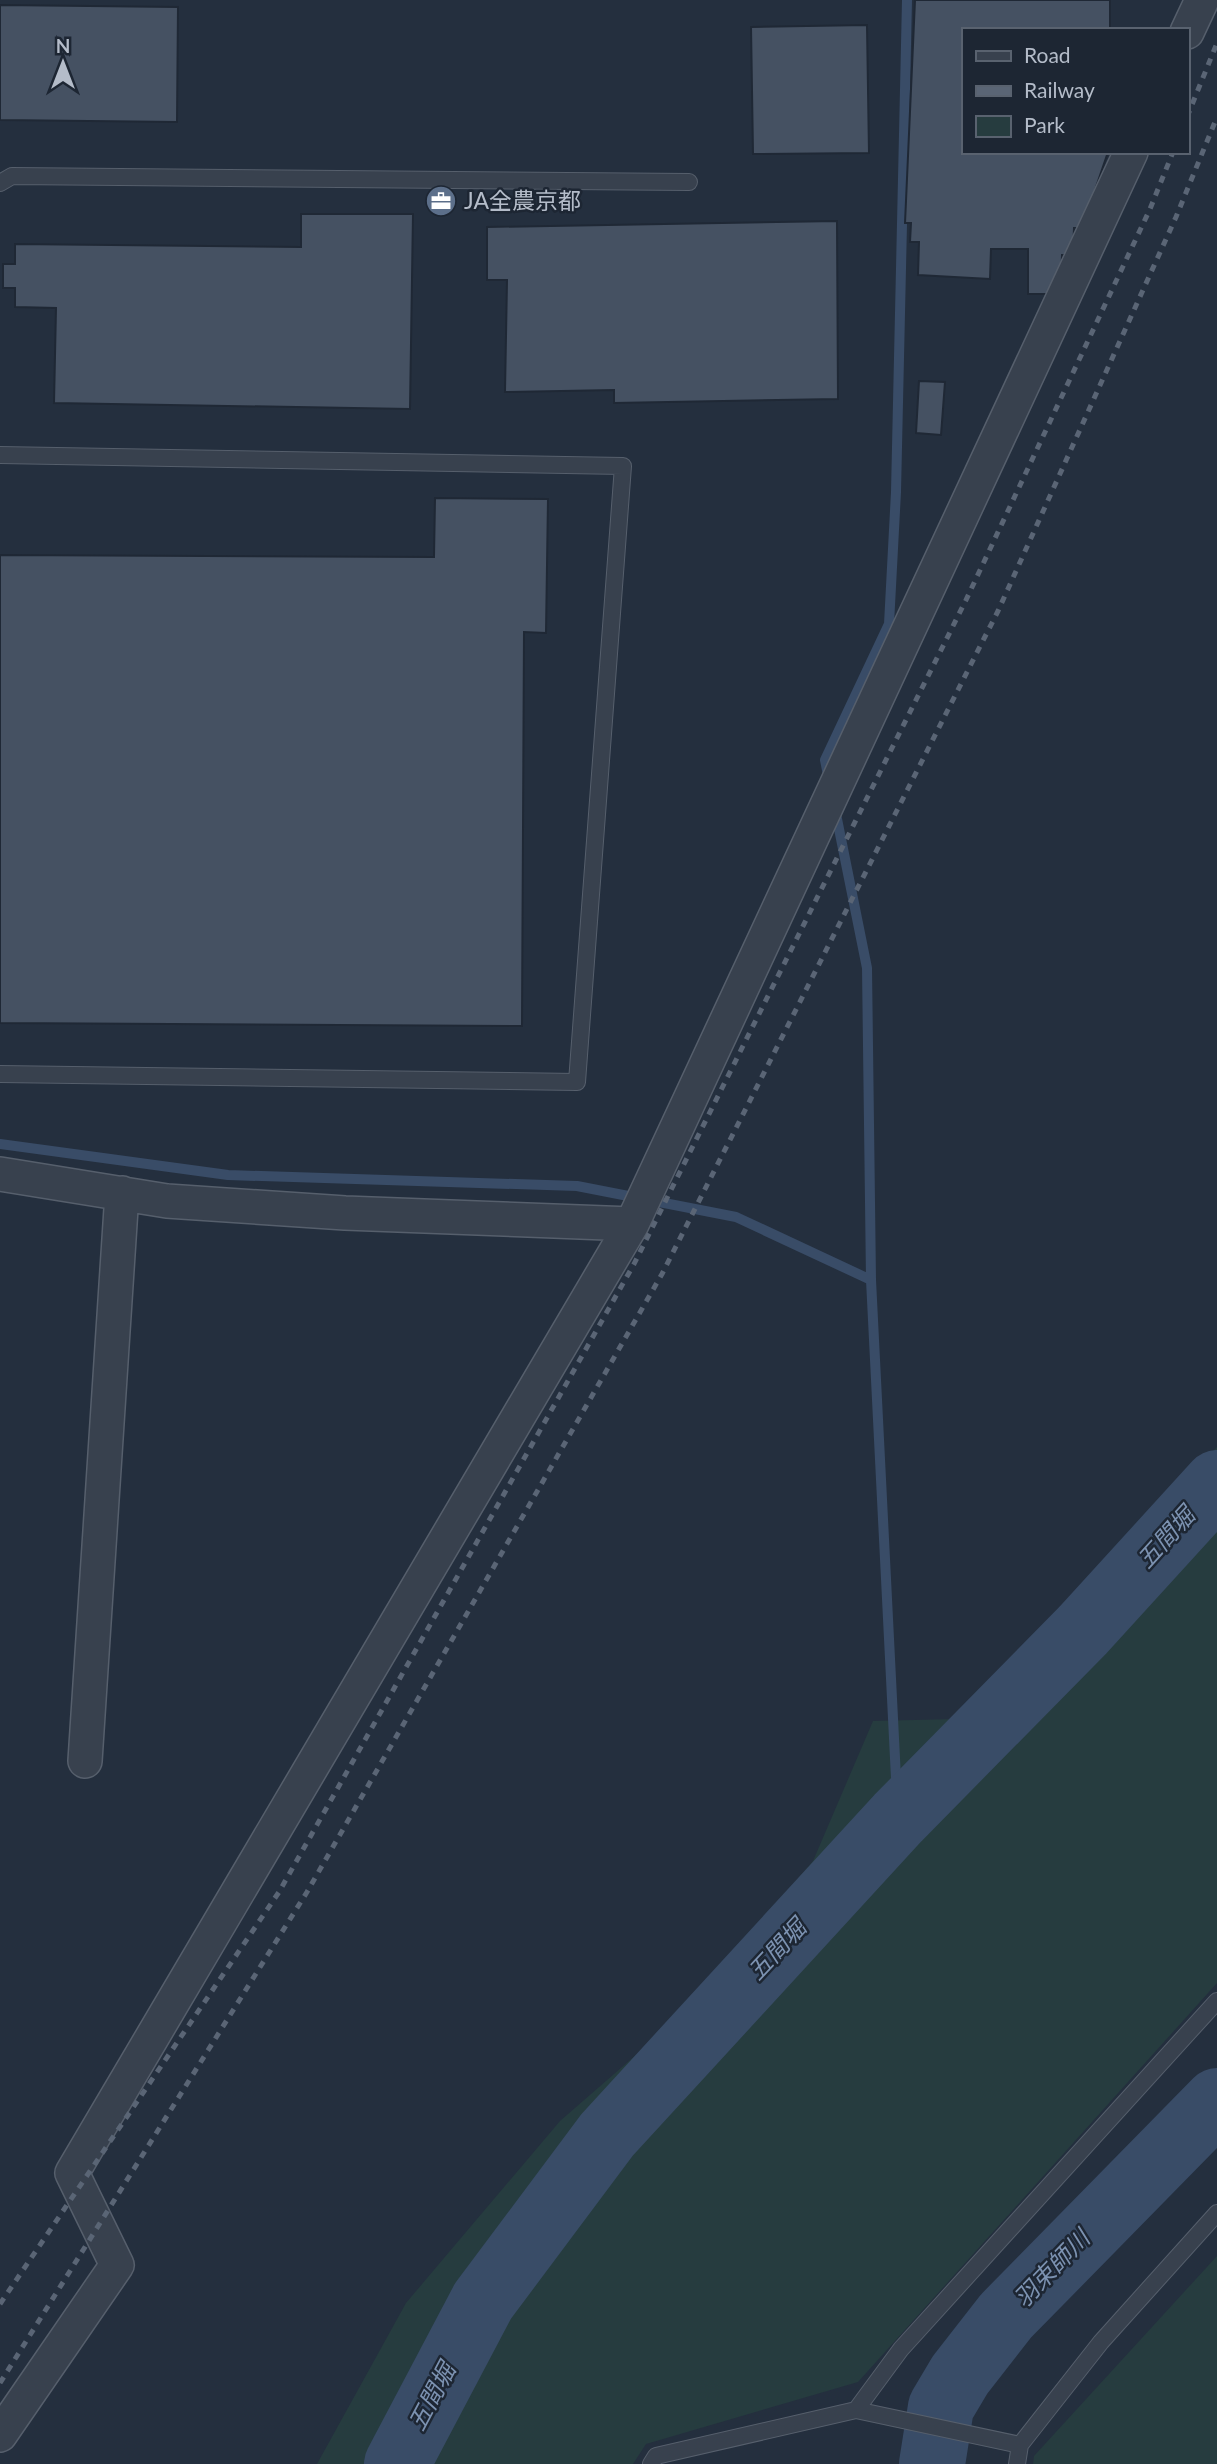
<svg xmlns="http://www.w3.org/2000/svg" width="1217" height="2464" font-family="Lato,'Noto Sans JP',sans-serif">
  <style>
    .green { fill: #263c3f }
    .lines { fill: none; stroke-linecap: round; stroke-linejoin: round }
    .stream { stroke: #394c67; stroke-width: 10 }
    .river { stroke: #394c67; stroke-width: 66 }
    .building { fill: #455162; stroke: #1f2835; stroke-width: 2 }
    .lane-casing { stroke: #565f6c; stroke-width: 18 }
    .street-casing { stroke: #565f6c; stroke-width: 36 }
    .lane { stroke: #38414e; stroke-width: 16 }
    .street { stroke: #38414e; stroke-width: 33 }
    .rail { stroke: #5a6575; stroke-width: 5; stroke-dasharray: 7 7; stroke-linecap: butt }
    .labels { text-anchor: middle; stroke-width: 5; stroke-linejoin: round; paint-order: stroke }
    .poi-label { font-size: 23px; fill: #b4bcc9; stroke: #1d2633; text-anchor: start }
    .water-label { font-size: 24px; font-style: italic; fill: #7c92b1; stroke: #1d2633 }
  </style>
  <rect width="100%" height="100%" fill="#242f3e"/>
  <path class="green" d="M 1217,1447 L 1217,1983 L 858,2382 L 646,2444 L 633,2464 L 317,2464 L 406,2303 L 560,2121 L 675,2021 L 813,1861 L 873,1721 L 955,1719 Z
    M 1217,2256 L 1217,2464 L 1033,2464 L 1034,2456 Z"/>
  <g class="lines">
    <path class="stream" d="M 829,780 L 825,760 L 889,624 L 896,492 L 907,0
      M 835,809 L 867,968 L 871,1280 L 898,1818
      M 0,1144 L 228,1175 L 577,1186 L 736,1217 L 871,1280"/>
    <path class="river" d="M 397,2464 L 483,2301 L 607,2135 L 898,1818 L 1083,1630 L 1217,1483
      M 932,2464 L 941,2407 L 960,2375 L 1006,2316 L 1217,2101"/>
  </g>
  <path class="building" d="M 915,0 L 1110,0 L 1110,30 L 963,30 L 963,152 L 1108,152 L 1082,228 L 1074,228 L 1073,255 L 1062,255 L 1061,282 L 1053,294 L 1028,294 L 1028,249 L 991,249 L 990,279 L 918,275 L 919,242 L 910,242 L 911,223 L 905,223 Z
    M 0,5 L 178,7 L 177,122 L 0,120 Z
    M 867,25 L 869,153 L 753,154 L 751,27 Z
    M 301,214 L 413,214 L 410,409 L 54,403 L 56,308 L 15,307 L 15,288 L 3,288 L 3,264 L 15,264 L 15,244 L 301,247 Z
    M 837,221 L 838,399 L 614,403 L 614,390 L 505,392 L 507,280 L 487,280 L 487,227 Z
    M 919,381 L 945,382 L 941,435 L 916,433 Z
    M 435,498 L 548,499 L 546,633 L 524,632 L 522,1026 L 0,1023 L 0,555 L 434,557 Z"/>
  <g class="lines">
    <g class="lane-casing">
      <path id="lane" d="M 0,183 L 12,176 L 689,182
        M 0,455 L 623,466 L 577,1082 L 0,1074
        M 856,2410 L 901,2349 L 1217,2001
        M 651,2464 L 656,2456 L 856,2410 L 1020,2445
        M 1017,2464 L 1020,2445 L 1101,2342 L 1217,2213"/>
    </g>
    <g class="street-casing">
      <path id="street" d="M 1187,32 L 1202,0
        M 0,1174 L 167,1201 L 345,1213 L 632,1224
        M 85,1761 L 122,1193
        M 0,2435 L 117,2265 L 72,2173 L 632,1224 L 1131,152"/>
    </g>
    <use href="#lane" class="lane"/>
    <use href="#street" class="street"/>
    <path class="rail" d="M 1187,117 L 1217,43
      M 0,2304 L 279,1892 L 634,1264 L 966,600 L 1150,209 L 1173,152
      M 0,2383 L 307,1892 L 662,1274 L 998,611 L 1176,217 L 1217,117"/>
  </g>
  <defs>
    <g id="office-disc" transform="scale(1.575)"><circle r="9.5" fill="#5c6f8a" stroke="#1d2633"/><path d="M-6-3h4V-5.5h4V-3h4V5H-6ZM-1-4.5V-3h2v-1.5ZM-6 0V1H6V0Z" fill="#fff"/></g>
  </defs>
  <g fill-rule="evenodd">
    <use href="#office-disc" x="441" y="201"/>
  </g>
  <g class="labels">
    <g class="poi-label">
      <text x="464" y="209">JA全農京都</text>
    </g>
    <g class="water-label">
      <text transform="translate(1166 1538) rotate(-48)" y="8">五間堀</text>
      <text transform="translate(777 1950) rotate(-47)" y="8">五間堀</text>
      <text transform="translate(1052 2269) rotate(-46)" y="8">羽束師川</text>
      <text transform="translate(432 2397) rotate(-62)" y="8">五間堀</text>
    </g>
  </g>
  <rect x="962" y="28" width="228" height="126" fill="#1d2633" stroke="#59626f" stroke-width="2"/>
  <rect x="976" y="51" width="35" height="10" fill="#38414e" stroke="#59626f" stroke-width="2"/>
  <text x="1024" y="63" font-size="21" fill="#b4bcc9">Road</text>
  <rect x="976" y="86" width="35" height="10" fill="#5a6575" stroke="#59626f" stroke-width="2"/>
  <text x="1024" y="98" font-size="21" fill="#b4bcc9">Railway</text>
  <rect x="976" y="116" width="35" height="21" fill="#263c3f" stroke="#59626f" stroke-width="2"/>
  <text x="1024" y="133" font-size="21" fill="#b4bcc9">Park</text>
  <g transform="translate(63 63)" stroke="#1d2633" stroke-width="5" paint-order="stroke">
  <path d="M0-5L12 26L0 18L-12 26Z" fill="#b4bcc9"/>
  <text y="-10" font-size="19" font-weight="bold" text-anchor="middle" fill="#b4bcc9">N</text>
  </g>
</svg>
